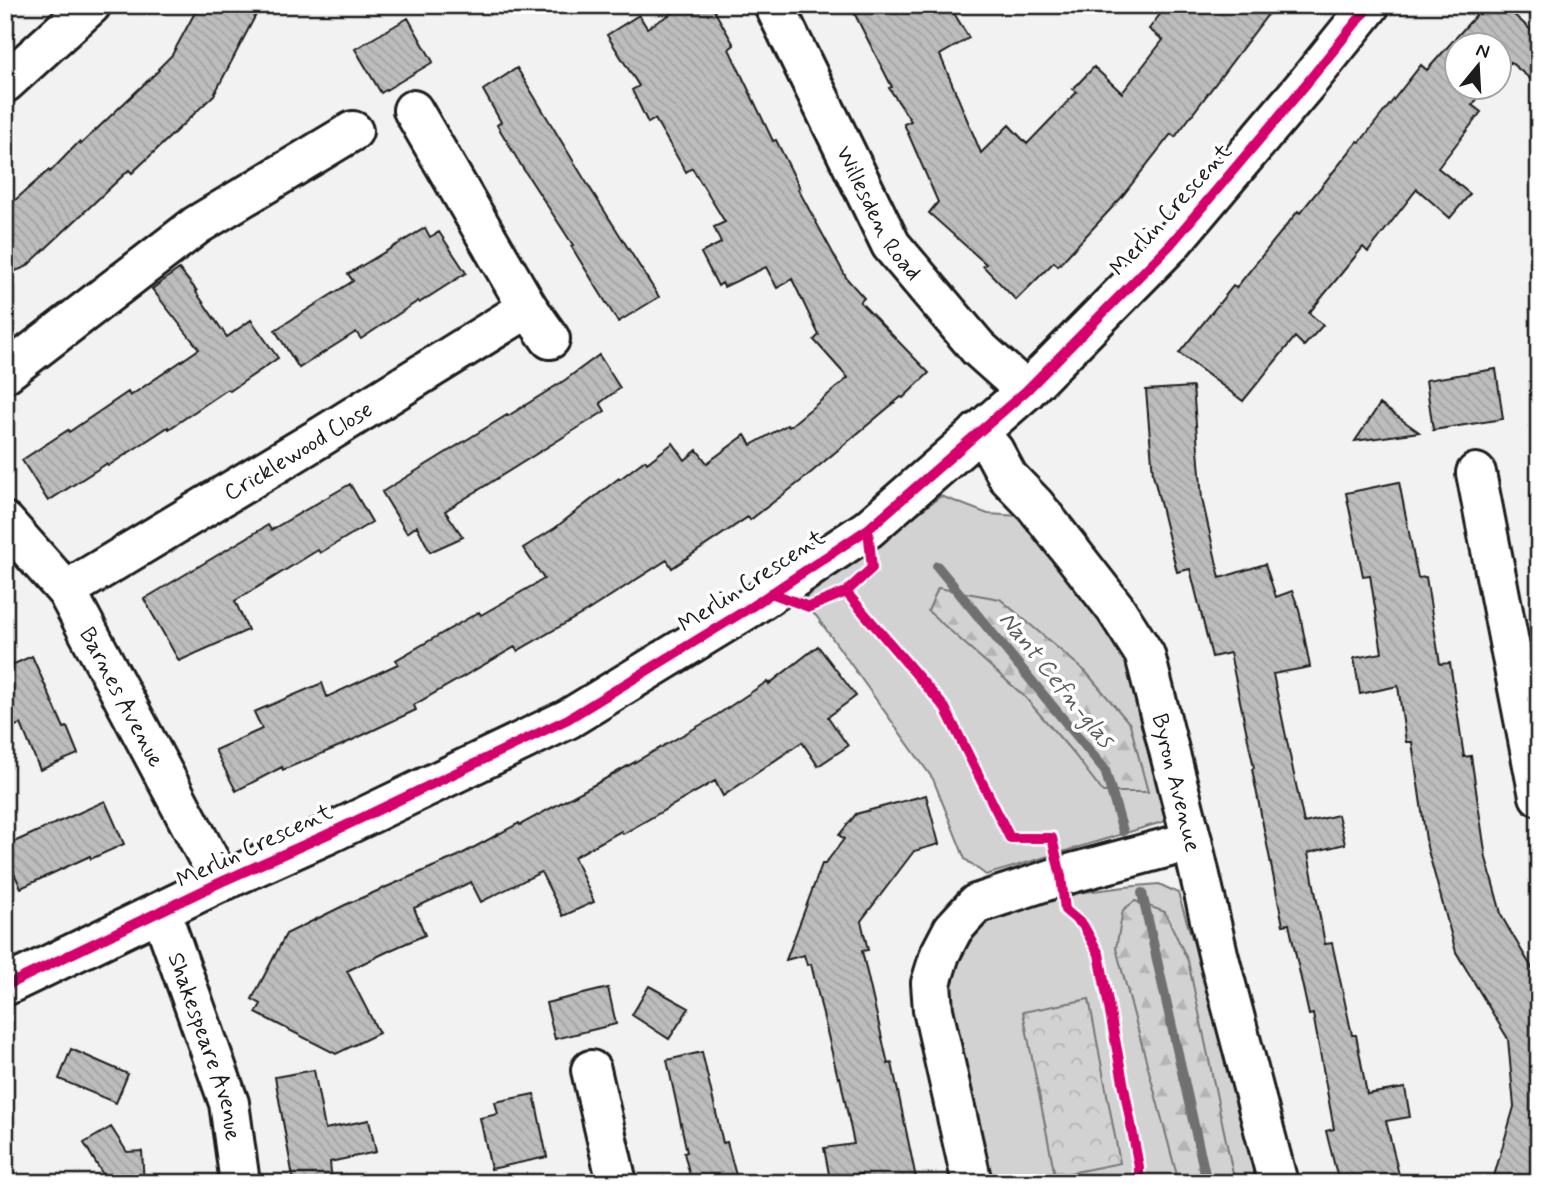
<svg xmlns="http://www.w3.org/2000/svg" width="1544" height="1188" font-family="Mynerve,sans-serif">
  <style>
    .green { fill: #d2d2d2; stroke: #777; stroke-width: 2 }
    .forest { fill: url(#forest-firs); stroke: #777; stroke-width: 2 }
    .park { fill: url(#park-crowns); stroke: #777; stroke-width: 2 }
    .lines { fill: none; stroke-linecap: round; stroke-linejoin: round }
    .stream { stroke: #707070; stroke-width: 10 }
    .building { fill: url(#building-back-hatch); stroke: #1c1c1c; stroke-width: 2 }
    .minor-casing { stroke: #1c1c1c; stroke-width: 44 }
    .tertiary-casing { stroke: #1c1c1c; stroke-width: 44 }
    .minor { stroke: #fff; stroke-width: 38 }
    .tertiary { stroke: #fff; stroke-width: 38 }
    .cycleway-casing { stroke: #fff; stroke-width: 15 }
    .cycleway { stroke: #d6006c; stroke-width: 10 }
    .labels { text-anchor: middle; stroke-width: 7; stroke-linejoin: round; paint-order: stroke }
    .street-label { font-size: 23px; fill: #1c1c1c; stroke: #fff }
    .water-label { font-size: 24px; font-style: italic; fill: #5b5b5b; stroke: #fff }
  </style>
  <defs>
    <pattern id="forest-firs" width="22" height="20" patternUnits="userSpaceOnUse" patternTransform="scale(1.75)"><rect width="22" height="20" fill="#d2d2d2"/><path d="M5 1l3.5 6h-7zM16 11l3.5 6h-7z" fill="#b4b4b4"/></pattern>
    <pattern id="park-crowns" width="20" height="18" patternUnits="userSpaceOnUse" patternTransform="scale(1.75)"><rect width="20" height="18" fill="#d2d2d2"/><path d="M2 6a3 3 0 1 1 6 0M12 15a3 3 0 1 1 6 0" fill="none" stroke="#b4b4b4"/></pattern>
    <pattern id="building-back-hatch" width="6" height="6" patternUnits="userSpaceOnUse" patternTransform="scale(1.75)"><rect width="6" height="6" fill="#bdbdbd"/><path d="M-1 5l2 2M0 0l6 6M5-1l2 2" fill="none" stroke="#a2a2a2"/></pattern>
  </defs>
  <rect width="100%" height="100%" fill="#f2f2f2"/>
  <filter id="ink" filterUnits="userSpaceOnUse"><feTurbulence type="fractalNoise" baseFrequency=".0143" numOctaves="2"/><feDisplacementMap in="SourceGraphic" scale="14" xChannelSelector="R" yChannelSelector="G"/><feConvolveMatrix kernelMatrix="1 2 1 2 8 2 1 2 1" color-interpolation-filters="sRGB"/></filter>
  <g filter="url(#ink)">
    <path class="green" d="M 941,496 L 988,514 L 1020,516 L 1130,649 L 1169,820 L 986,875 L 965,859 L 933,779 L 817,617 L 801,601 Z
      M 1159,884 L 1178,893 L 1268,1183 L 986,1183 L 949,1006 L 952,975 L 967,946 L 984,924 L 1011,910 L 1045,897 L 1125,887 Z"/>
    <path class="forest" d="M 938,588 L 1000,599 L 1086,672 L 1130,724 L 1148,792 L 1103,792 L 1074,754 L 1024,696 L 928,611 Z
      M 1135,901 L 1165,912 L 1188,961 L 1235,1183 L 1179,1183 L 1116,948 L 1123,910 Z"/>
    <path class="park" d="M 1089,999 L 1120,1163 L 1055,1176 L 1023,1012 Z"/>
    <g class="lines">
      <path class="stream" d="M 937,566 L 1105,770 L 1123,831
        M 1142,893 L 1207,1183"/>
    </g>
    <path class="building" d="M 199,5 L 261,5 L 214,95 L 132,173 L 129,170 L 26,267 L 5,275 L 5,209 L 49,170 L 50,172 L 79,142 L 81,144 L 159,70 L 158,69 L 172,55 Z
      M 686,5 L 711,5 L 734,45 L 729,49 L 773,141 L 776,140 L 800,188 L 798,189 L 847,279 L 864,298 L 860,302 L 929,373 L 903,398 L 901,397 L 801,481 L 750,520 L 748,517 L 672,568 L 667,560 L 587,611 L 517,651 L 515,647 L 414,705 L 416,710 L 342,745 L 283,770 L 282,767 L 236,791 L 215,750 L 262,729 L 254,712 L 322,683 L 327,697 L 398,664 L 396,660 L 479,612 L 481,615 L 544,579 L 523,548 L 555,528 L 619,478 L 620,479 L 645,460 L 647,463 L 673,443 L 685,460 L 697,450 L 707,463 L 745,435 L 751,445 L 787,425 L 789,427 L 848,378 L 814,340 L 819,335 L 792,279 L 777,288 L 766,267 L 724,287 L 722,283 L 718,286 L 701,253 L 721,243 L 714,227 L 725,222 L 692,168 L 686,172 L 655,119 L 648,123 L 632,90 L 639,86 L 607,35 L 639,15 L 647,28 Z
      M 850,5 L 949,5 L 969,38 L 940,55 L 981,153 L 1009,125 L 1027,144 L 1077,92 L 1073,89 L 1094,67 L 1122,93 L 1163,40 L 1149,29 L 1167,5 L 1275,5 L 1175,137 L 1171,134 L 1120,199 L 1058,266 L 1054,262 L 1016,300 L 983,266 L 986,264 L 929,213 L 938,202 L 904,124 L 911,121 L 889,88 L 892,87 Z
      M 1485,5 L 1503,5 L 1539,37 L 1539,86 L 1510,62 L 1499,75 L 1499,46 L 1457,46 L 1457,88 L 1487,88 L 1472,105 L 1481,112 L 1438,168 L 1470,194 L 1450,218 L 1417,189 L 1368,252 L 1363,247 L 1309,313 L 1323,325 L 1304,346 L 1295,337 L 1243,401 L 1179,353 L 1233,286 L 1236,288 L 1298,211 L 1300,213 L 1358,141 L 1360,142 L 1421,65 L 1427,70 Z
      M 408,18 L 433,62 L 381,93 L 355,49 Z
      M 517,68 L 583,177 L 659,297 L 618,322 L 571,246 L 573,245 L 522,167 L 497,125 L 501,122 L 483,90 Z
      M 425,228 L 430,237 L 439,232 L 466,273 L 419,303 L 418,301 L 361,339 L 356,332 L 299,368 L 275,330 L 353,281 L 348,274 Z
      M 179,269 L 197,291 L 196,292 L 227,337 L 251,320 L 278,358 L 230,391 L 228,389 L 169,429 L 168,427 L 108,466 L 106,464 L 48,501 L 22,460 L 68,430 L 69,432 L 128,392 L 130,396 L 199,349 L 152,289 Z
      M 599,355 L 620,388 L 600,403 L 605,411 L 445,511 L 463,537 L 430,552 L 417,526 L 407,533 L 382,492 L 507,415 L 508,416 L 565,380 Z
      M 1496,369 L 1503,419 L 1433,430 L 1426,380 Z
      M 1193,387 L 1202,499 L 1220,578 L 1265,564 L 1276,597 L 1292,591 L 1299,609 L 1310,667 L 1273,674 L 1304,823 L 1338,815 L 1345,844 L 1308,853 L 1325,944 L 1332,943 L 1352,1035 L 1356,1035 L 1367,1094 L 1405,1088 L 1410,1117 L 1386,1121 L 1401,1183 L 1339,1183 L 1326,1131 L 1334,1129 L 1313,1014 L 1309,1015 L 1289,924 L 1283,925 L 1252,769 L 1254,768 L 1230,653 L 1212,657 L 1190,569 L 1177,572 L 1153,474 L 1146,390 Z
      M 1380,404 L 1419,432 L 1355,441 Z
      M 1399,482 L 1418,578 L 1426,577 L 1440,664 L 1450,663 L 1464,757 L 1471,756 L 1486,858 L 1502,917 L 1539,980 L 1539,1183 L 1492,1183 L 1514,1107 L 1508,1039 L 1456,952 L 1427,847 L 1412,742 L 1406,742 L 1398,686 L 1360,694 L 1354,658 L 1382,653 L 1370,575 L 1363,576 L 1346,493 Z
      M 350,484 L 372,522 L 320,553 L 318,550 L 235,601 L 248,630 L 179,661 L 144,599 L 268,525 L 271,530 Z
      M 818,646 L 856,696 L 828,717 L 848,746 L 818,766 L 802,742 L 723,796 L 715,781 L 623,834 L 621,831 L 574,857 L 594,902 L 563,916 L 541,872 L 481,902 L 471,882 L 414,908 L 425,935 L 393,949 L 347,971 L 379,1033 L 336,1054 L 256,1013 L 261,1004 L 252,999 L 286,934 L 345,905 L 458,856 L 519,823 L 520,825 L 603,780 L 711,719 L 768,681 L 769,684 Z
      M 32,656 L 64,728 L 67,727 L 78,754 L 40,770 L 21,724 L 15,726 L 5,704 L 5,668 Z
      M 926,795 L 939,844 L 914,851 L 861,921 L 868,950 L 862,951 L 888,1064 L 892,1063 L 917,1183 L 863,1183 L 861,1174 L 830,1179 L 824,1148 L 854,1144 L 840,1077 L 838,1078 L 811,964 L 807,965 L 804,955 L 786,960 L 822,864 L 825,864 L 844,839 L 839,835 L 856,814 Z
      M 105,801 L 124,844 L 91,859 L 90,856 L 21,888 L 5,855 L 5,846 Z
      M 649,986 L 689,1008 L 669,1039 L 632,1015 Z
      M 608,988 L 616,1024 L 555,1039 L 546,1003 Z
      M 71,1049 L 128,1074 L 116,1103 L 59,1079 Z
      M 702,1052 L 723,1143 L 727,1142 L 738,1183 L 692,1183 L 684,1153 L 687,1152 L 667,1060 Z
      M 314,1070 L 325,1129 L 369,1120 L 376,1152 L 330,1162 L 332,1183 L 294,1183 L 275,1077 Z
      M 534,1094 L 547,1157 L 491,1169 L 480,1118 L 498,1114 L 495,1102 Z
      M 111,1127 L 127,1152 L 142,1151 L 144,1183 L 108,1183 L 84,1143 Z"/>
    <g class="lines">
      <g class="minor-casing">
        <g id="minor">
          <path id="s1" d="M 774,5 L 891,245 L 978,348 L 1026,391"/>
          <path d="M 5,83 L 91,5"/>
          <path d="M 528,308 L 550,339"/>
          <path d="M 5,373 L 197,225 L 353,131"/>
          <path id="s2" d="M 978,432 L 994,451 L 1008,477 L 1035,505 L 1115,608 L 1145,655 L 1192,841 L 1218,954 L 1278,1183"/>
          <path d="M 1476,473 L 1539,796"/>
          <path id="s3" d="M 5,522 L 67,592 L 221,882"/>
          <path id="s4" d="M 67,592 L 75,585 L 319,438 L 528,308 L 413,110"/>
          <path id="s5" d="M 161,912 L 229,1103 L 240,1183"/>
          <path d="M 591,1070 L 617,1183"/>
          <path d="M 972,1183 L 933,1010 L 931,983 L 940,954 L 953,929 L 976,904 L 1061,876 L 1192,841"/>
        </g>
      </g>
      <g class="tertiary-casing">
        <path id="tertiary" d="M 5,986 L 221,882 L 326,835 L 568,719 L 751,607 L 868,529 L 1026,391 L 1170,245 L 1307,83 L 1370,5"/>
      </g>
      <use href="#minor" class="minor"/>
      <use href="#tertiary" class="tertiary"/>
      <g class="cycleway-casing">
        <path id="cycleway" d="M 846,592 L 945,708 L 1010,838 L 1052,838 L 1061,876 L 1065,910 L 1083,925 L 1099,954 L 1139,1167 L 1139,1183
          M 771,593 L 809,607 L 846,592 L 872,568 L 868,529
          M 5,986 L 221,882 L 326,835 L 568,719 L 751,607 L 868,529 L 1026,391 L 1170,245 L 1307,83 L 1370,5"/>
      </g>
      <use href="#cycleway" class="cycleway"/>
    </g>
  </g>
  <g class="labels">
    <g class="street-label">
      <text transform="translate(1170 209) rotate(-48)" y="8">Merlin Crescent</text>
      <text dy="8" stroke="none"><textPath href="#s1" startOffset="233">Willesden Road</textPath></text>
      <text dy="8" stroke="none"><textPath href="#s4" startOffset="271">Cricklewood Close</textPath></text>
      <text transform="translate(751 580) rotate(-33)" y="8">Merlin Crescent</text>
      <text dy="8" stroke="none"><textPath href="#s3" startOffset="212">Barnes Avenue</textPath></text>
      <text dy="8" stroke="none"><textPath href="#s2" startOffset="411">Byron Avenue</textPath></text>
      <text transform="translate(254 845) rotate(-25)" y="8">Merlin Crescent</text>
      <text dy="8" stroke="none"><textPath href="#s5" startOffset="142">Shakespeare Avenue</textPath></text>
    </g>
    <g class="water-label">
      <text transform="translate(1057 679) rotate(51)" y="8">Nant Cefn-glas</text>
    </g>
  </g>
  <rect width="1544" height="1188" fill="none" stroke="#fff" stroke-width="28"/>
  <rect x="14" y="14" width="1516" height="1160" fill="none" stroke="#1c1c1c" stroke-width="2.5" filter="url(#ink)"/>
  <g transform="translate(1478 66) rotate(18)"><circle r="33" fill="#ffffff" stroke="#a4a4a4" stroke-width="2"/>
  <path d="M0-5L12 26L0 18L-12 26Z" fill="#1c1c1c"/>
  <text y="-10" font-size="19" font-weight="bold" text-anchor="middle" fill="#1c1c1c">N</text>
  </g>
</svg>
